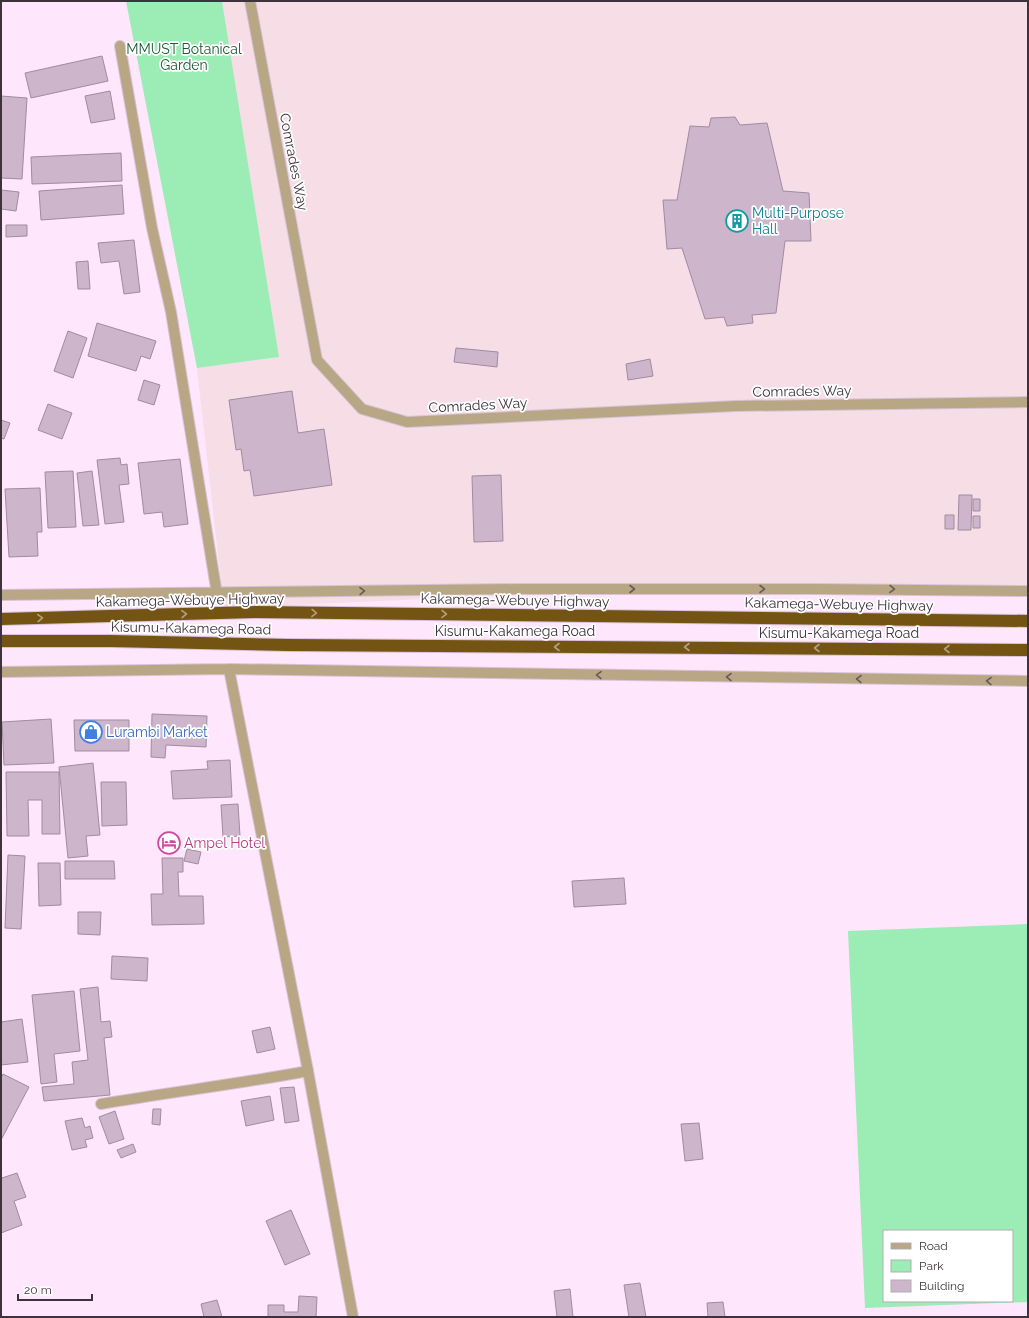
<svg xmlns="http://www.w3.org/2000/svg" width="1029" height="1318" font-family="Raleway,sans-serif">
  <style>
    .education { fill: #f6dde6 }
    .green { fill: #9cecb5; fill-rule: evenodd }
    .building { fill: #cdb6cb; stroke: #a18ba0 }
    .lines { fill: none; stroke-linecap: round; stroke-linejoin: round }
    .lane-casing { stroke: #d7c2d6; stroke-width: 12 }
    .street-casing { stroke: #d7c2d6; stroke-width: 12 }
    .highway-casing { stroke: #d7c2d6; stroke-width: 14 }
    .lane { stroke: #b9a685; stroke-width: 10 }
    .street { stroke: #b9a685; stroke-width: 10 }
    .highway { stroke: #745412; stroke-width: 12 }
    .oneway { stroke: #685b56 }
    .oneway2 { stroke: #b3a17d }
    .labels { text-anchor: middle; stroke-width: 3.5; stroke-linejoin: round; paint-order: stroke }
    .park-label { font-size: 14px; fill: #1d5734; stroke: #fff }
    .street-label { font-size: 14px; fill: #3c333c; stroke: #fff }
    .culture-label { font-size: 14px; fill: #0d838f; stroke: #fff; text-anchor: start }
    .shop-label { font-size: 14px; fill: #366cbe; stroke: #fff; text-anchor: start }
    .hotel-label { font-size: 14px; fill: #b23c85; stroke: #fff; text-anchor: start }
  </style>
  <rect width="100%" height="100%" fill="#fee6fc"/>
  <path class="education" d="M 222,1 L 1028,1 L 1028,588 L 734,585 L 224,608 L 197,368 L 279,357 Z"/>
  <path class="green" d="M 126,1 L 222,1 L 279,357 L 197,368 Z
    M 1028,924 L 1028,1302 L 865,1308 L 848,931 ZM 884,1231 L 1012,1231 L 1012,1301 L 884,1301 Z"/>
  <path class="building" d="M 102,56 L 108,81 L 31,98 L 25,73 Z
    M 110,91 L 115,119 L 91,123 L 85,96 Z
    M 1,96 L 27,98 L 22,179 L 1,178 Z
    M 735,117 L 740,125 L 767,123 L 783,191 L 809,193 L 811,241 L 785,241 L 776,313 L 752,315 L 753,323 L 727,326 L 724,317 L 705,319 L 682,248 L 667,249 L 663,200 L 677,200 L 690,126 L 709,127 L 711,118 Z
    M 121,153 L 122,181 L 32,184 L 31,157 Z
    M 122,185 L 124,214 L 41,220 L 39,191 Z
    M 1,190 L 19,192 L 16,211 L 1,209 Z
    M 6,225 L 27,225 L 27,236 L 6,237 Z
    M 134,240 L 140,292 L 124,294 L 119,261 L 101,263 L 98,243 Z
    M 88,261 L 90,289 L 78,289 L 76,262 Z
    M 97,323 L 156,341 L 150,359 L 141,356 L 136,371 L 88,356 Z
    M 68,331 L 87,338 L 73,378 L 54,371 Z
    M 456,348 L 498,352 L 497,367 L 454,362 Z
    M 650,359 L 653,376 L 628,380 L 626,364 Z
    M 144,380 L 160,385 L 154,405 L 138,400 Z
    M 292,391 L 298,433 L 324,429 L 332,485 L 254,496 L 250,470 L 244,471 L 241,449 L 236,450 L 229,400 Z
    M 48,404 L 72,413 L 62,439 L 38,430 Z
    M 1,420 L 10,423 L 4,439 L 1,438 Z
    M 120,458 L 121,465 L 127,464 L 129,484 L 119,485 L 124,522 L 105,524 L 97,460 Z
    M 180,459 L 188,524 L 164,527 L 162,512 L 144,514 L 138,463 Z
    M 73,471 L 76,527 L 48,528 L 45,472 Z
    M 92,471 L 99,525 L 83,526 L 77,473 Z
    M 501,475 L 503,541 L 474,542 L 472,476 Z
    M 40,488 L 42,532 L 37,532 L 38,556 L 9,557 L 5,489 Z
    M 959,495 L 972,495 L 971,530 L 958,530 Z
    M 973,499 L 980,499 L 980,511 L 973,511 Z
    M 945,515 L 954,515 L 954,529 L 945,529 Z
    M 973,516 L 980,516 L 980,528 L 973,528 Z
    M 152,714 L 207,716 L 206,747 L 166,745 L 165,758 L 151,757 Z
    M 51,719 L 54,763 L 4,765 L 2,722 Z
    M 74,720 L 129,720 L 129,751 L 75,751 Z
    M 230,760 L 232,797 L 173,799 L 171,771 L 208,769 L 207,761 Z
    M 93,763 L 100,835 L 86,836 L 88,856 L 68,858 L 59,767 Z
    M 6,772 L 59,772 L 60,834 L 42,834 L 42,800 L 28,800 L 29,836 L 7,836 Z
    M 101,782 L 126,782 L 127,825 L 102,826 Z
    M 238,804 L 240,836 L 223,837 L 221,805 Z
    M 187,849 L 201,852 L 198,864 L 184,861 Z
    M 8,855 L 25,856 L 21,929 L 5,928 Z
    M 162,858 L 183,858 L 183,872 L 178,872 L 179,896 L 203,896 L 204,924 L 152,925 L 151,894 L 163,894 Z
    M 65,861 L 114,861 L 115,879 L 65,879 Z
    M 38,863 L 60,863 L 61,905 L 39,906 Z
    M 624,878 L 626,904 L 574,907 L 572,881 Z
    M 78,912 L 101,912 L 100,935 L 78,934 Z
    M 112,956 L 148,958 L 147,981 L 111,979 Z
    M 98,987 L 101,1022 L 110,1021 L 112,1037 L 104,1038 L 110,1095 L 44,1101 L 42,1087 L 74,1084 L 72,1062 L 88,1060 L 80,989 Z
    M 74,991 L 80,1051 L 54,1054 L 57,1082 L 41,1084 L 32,995 Z
    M 22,1019 L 28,1062 L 1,1065 L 1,1022 Z
    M 270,1027 L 275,1049 L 257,1053 L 252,1031 Z
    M 3,1074 L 29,1087 L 1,1140 L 1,1078 Z
    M 294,1087 L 299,1121 L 285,1123 L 280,1088 Z
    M 270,1096 L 274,1120 L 246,1126 L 241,1101 Z
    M 153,1109 L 161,1109 L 160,1125 L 152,1124 Z
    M 115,1111 L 124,1139 L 109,1144 L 99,1117 Z
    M 82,1118 L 85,1128 L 90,1126 L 93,1138 L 85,1140 L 87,1147 L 72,1150 L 65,1121 Z
    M 699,1123 L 703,1159 L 685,1161 L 681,1124 Z
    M 133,1144 L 136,1152 L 121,1158 L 117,1150 Z
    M 17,1173 L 26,1197 L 14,1201 L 22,1225 L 1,1233 L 1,1175 L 2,1178 Z
    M 291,1210 L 310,1254 L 285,1265 L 266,1221 Z
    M 640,1283 L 646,1317 L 629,1317 L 624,1285 Z
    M 570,1289 L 573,1317 L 557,1317 L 554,1291 Z
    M 299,1296 L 317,1297 L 316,1317 L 268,1317 L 268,1305 L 284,1305 L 284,1312 L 298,1312 Z
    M 217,1300 L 222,1317 L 204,1317 L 201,1304 Z
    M 723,1302 L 725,1317 L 708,1317 L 707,1303 Z"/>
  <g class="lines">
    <g class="lane-casing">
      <path id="lane" d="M 250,1 L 317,360 L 362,409 L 407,422 L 736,406 L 1028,402
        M 101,1104 C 170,1092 239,1084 308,1071"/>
    </g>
    <g class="street-casing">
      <path id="street" d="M 120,46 L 152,228 L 171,312 L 217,594
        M 1,595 L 520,589 L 817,589 L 1028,591
        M 229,669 L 308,1071 L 353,1317
        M 1,672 L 229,669 L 1028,681"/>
    </g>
    <g class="highway-casing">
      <path id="highway" d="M 1,619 L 255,612 L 1028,621
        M 1,641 L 111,641 L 288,645 L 1028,650"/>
    </g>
    <use href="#lane" class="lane"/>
    <use href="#street" class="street"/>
    <use href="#highway" class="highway"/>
  </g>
  <defs><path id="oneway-chevron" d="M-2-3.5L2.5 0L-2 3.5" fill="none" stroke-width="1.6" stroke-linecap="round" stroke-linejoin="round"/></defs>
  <g class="oneway">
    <use href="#oneway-chevron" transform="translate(632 589)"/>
    <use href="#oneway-chevron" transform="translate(762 589)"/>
    <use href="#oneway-chevron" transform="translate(892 589) rotate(1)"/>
    <use href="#oneway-chevron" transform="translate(362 591) rotate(-1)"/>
    <use href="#oneway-chevron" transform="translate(599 675) rotate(-179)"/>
    <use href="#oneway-chevron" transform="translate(729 677) rotate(-179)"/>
    <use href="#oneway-chevron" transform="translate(859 679) rotate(-179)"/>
    <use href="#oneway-chevron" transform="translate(989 681) rotate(-179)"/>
  </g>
  <g class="oneway2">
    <use href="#oneway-chevron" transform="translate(314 613) rotate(1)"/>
    <use href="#oneway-chevron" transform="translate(184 614) rotate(-2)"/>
    <use href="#oneway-chevron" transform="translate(444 614) rotate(1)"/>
    <use href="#oneway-chevron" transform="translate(40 618) rotate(-2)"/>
    <use href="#oneway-chevron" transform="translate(557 647) rotate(-180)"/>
    <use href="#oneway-chevron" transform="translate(687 647) rotate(-180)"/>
    <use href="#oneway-chevron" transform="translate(817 648) rotate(-180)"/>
    <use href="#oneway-chevron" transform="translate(947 649) rotate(-180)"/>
  </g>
  <defs>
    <g id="building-ring" transform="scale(1.15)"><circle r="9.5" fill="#fff" stroke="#0f9aa8" stroke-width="1.5"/><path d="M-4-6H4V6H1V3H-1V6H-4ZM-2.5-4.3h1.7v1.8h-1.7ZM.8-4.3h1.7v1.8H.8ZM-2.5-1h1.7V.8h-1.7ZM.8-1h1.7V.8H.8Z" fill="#0f9aa8"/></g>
    <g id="shop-ring" transform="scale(1.15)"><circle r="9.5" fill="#fff" stroke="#3f7fe0" stroke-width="1.5"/><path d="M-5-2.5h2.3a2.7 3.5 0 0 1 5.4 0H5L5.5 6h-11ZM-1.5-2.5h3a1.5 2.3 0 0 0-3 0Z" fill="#3f7fe0"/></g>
    <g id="hotel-ring" transform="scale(1.15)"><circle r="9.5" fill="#fff" stroke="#d1479c" stroke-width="1.5"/><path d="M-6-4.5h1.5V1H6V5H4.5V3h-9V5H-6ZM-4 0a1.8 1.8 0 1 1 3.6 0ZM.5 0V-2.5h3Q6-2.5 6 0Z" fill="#d1479c"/></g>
  </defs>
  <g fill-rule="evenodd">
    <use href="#building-ring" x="737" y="221"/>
    <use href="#shop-ring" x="91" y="732"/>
    <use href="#hotel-ring" x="169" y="843"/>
  </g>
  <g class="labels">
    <g class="park-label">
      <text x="184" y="54">MMUST Botanical<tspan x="184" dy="16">Garden</tspan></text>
    </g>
    <g class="street-label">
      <text transform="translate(294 162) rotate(79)" y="5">Comrades Way</text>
      <text transform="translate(802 391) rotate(-1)" y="5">Comrades Way</text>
      <text transform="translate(478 405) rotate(-3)" y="5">Comrades Way</text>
      <text transform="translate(190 600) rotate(-1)" y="5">Kakamega-Webuye Highway</text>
      <text transform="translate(515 600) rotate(1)" y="5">Kakamega-Webuye Highway</text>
      <text transform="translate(839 604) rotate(1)" y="5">Kakamega-Webuye Highway</text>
      <text transform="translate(191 628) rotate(1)" y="5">Kisumu-Kakamega Road</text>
      <text x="515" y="636">Kisumu-Kakamega Road</text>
      <text x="839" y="638">Kisumu-Kakamega Road</text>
    </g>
    <g class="culture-label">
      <text x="752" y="218">Multi-Purpose<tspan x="752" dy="16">Hall</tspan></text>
    </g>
    <g class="shop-label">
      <text x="106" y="737">Lurambi Market</text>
    </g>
    <g class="hotel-label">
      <text x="184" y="848">Ampel Hotel</text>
    </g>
  </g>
  <rect width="1029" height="1318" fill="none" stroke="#3c333c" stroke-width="4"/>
  <rect x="883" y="1230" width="130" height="72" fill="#ffffff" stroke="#b1adb1"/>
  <rect x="891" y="1243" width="20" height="6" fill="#b9a685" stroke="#b1adb1"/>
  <text x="919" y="1250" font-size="12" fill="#3c333c">Road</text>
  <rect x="891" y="1260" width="20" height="12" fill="#9cecb5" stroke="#b1adb1"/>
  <text x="919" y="1270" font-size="12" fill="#3c333c">Park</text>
  <rect x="891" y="1280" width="20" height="12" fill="#cdb6cb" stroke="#b1adb1"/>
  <text x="919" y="1290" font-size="12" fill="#3c333c">Building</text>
  <path d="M18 1294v6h74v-6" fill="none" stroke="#3c333c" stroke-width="2"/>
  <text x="24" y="1294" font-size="12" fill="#3c333c" stroke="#ffffff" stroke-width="3" paint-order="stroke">20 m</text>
</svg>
